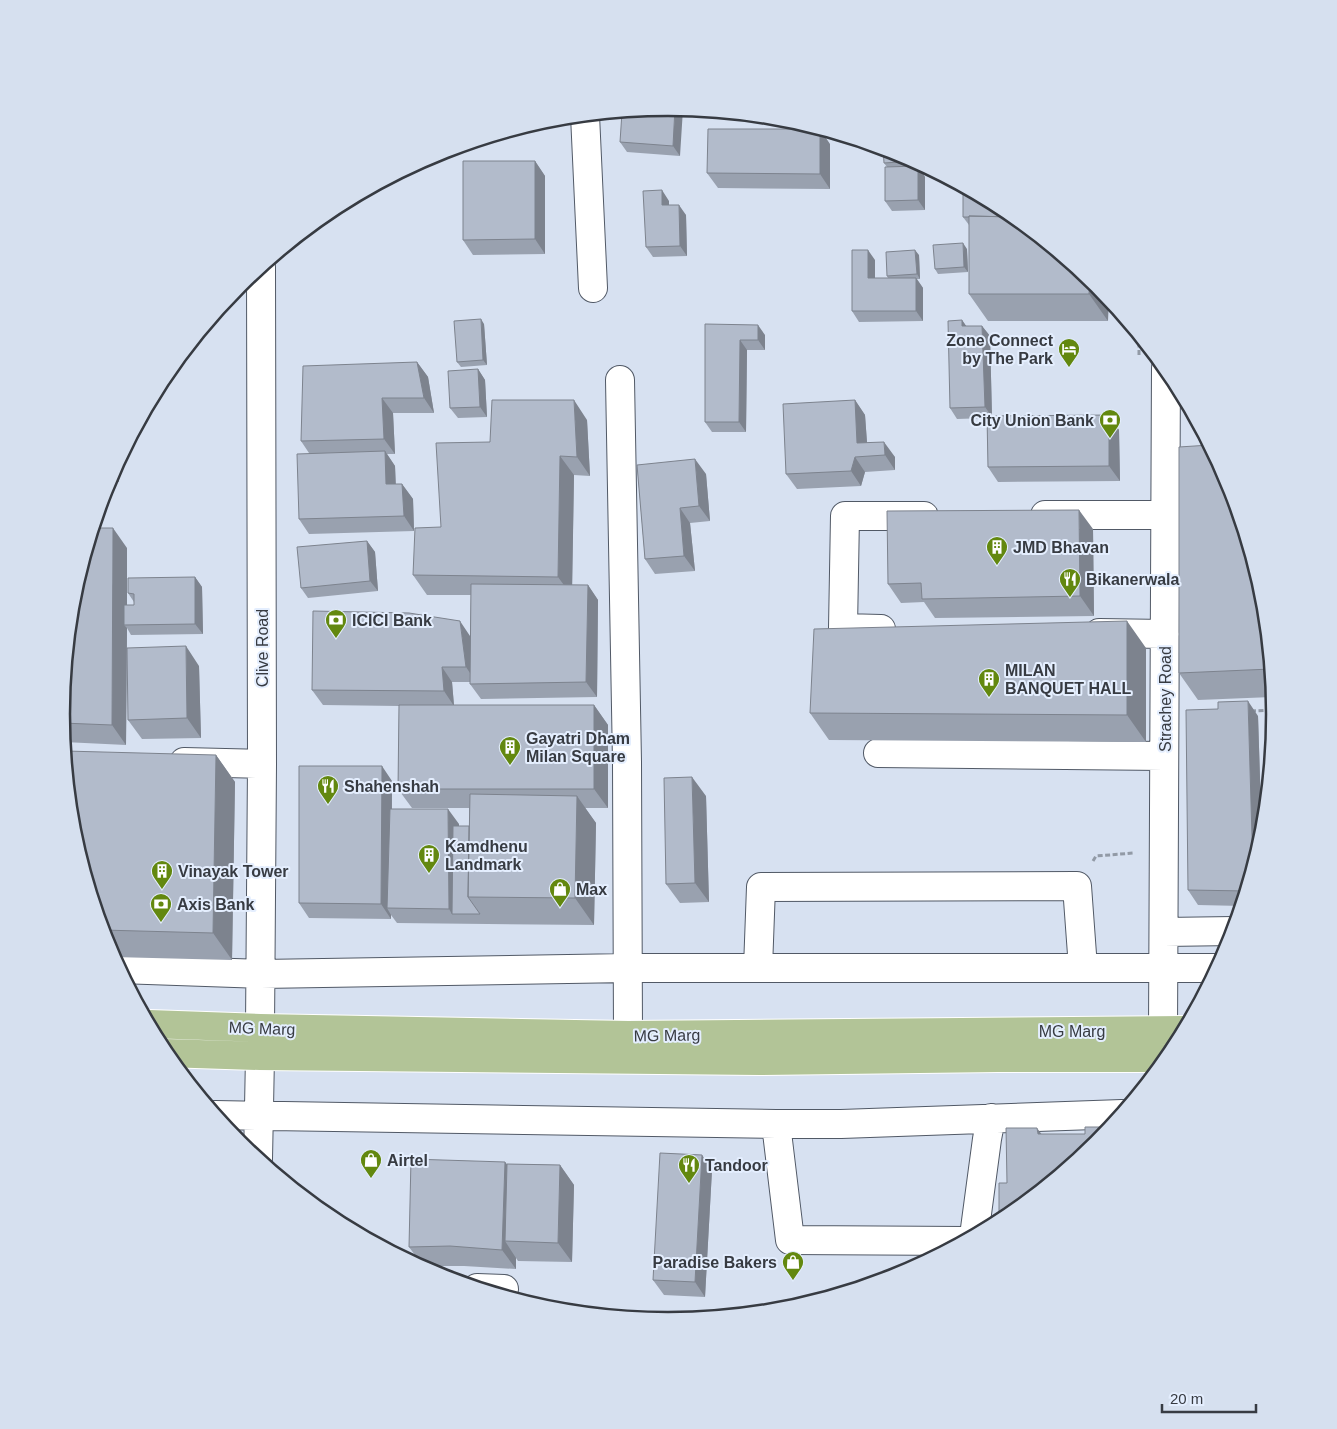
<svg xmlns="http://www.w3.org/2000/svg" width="1337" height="1429" font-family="Arial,sans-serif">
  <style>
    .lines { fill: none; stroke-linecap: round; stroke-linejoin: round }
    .minor-casing { stroke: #515966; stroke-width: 30 }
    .major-casing { stroke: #fff; stroke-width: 30 }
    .path { stroke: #929aa6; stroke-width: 3; stroke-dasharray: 5 2.5; stroke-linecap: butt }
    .minor { stroke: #fff; stroke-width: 28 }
    .major { stroke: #b2c497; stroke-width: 28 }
    .wall { fill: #99a1af }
    .shaded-wall { fill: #7d838e }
    .building { fill: #b2bbcb; stroke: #7d838e }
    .labels { text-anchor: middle; stroke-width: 4; stroke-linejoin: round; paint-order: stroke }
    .poi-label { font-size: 16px; font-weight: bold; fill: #373b42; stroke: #e4eefe; text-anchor: start }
    .street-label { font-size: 16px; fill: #373b42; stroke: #e4eefe }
    .rim { fill: none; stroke: #373b42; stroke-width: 2.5 }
  </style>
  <rect width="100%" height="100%" fill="#d7e1f1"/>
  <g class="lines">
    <g class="minor-casing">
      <path id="minor" d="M 585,115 L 593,288
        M 620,380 L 627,762 L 628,1035
        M 1045,515 L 1165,515
        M 881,629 L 843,628 L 845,516 L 924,516
        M 1099,633 L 1165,634
        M 878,753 L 1164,756
        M 184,762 L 262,764
        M 1164,932 L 1234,931
        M 758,968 L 761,887 L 1077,886 L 1083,968
        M 119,969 L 261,974 L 628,968 L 1218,968
        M 260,1028 L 262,764 L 261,267
        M 1163,1031 L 1166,368
        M 215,1115 L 776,1124 L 841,1124 L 1122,1114
        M 776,1124 L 790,1240 L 965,1241
        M 258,1159 L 260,1056
        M 974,1236 L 987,1139 L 991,1118
        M 477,1288 L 504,1289"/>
    </g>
    <g class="major-casing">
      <path id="major" d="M 149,1024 L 260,1028 L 628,1035 L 1185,1030
        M 165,1053 L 260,1056 L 760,1061 L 998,1058 L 1168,1058"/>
    </g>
    <path class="path" d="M 1139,355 L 1139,336
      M 1251,711 L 1275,710
      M 1093,861 L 1096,856 L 1134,853"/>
    <use href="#minor" class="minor"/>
    <use href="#major" class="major"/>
  </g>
  <path class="wall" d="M 669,107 L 680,156 L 627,152 L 620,142 Z
    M 830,144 L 830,189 L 718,188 L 707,173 Z
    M 901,154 L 932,170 L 921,171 L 925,177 L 925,210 L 892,211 L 885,201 L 887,167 L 884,163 Z
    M 535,161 L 545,176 L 545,254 L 473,255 L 463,240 Z
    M 963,187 L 1098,285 L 1108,321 L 988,321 L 969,294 L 969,225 L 963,217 Z
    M 669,201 L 669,205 L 686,215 L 687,256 L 653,257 L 646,247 Z
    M 967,249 L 968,272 L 938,274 L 935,269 Z
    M 919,255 L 920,279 L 917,279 L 923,288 L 923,321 L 859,322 L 852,311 L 875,260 L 875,278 L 888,278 L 887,276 Z
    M 962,320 L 966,326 L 982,326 L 990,336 L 992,416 L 1109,415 L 1119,430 L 1120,481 L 998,482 L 988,467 L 987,418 L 957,419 L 950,408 Z
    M 484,324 L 487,365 L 461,367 L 457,362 Z
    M 705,324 L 765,335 L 765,350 L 747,350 L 746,432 L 712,432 L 705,422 Z
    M 417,362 L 428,377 L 434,413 L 393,413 L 395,454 L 387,454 L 395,466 L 396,484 L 402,484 L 413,499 L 414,531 L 309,534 L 299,519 L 309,453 L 301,441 Z
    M 478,369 L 485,380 L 487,417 L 458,418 L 450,408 Z
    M 855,400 L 865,415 L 867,443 L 895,457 L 895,470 L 865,472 L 861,486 L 797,489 L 786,474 Z
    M 587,420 L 590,476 L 574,475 L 572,585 L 588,585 L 598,600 L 597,697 L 481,699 L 470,684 L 470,682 L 452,682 L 454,705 L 594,705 L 608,725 L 608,808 L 585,808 L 596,823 L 594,925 L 397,923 L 391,915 L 391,919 L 309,918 L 299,903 L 392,781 L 392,809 L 459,824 L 459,826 L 469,826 L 469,808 L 412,808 L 398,789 L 399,706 L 323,705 L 312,690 L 470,636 L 471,595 L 427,595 L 413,575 L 490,442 Z
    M 118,462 L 119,482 L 107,482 Z
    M 637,465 L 706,474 L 710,521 L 690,523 L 695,571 L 655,574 L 645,559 Z
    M 1093,529 L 1094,616 L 935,618 L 924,602 L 901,603 L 888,584 Z
    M 367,541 L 375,552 L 378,591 L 308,598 L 301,588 Z
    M 127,548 L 127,605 L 134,605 L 134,602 L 128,593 L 195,577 L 202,587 L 203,634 L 131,635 L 127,628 L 126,745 L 64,742 L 61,714 Z
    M 1264,596 L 1274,697 L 1198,700 L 1179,673 Z
    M 1146,648 L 1146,742 L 829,740 L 810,713 Z
    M 199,666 L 201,738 L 142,739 L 128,720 Z
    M 1258,716 L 1262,840 L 1242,906 L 1198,905 L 1188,890 Z
    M 216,755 L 235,782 L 232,960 L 113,957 L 107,947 L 73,833 Z
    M 706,796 L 709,902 L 680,903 L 666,884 Z
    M 702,1155 L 712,1170 L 705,1297 L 664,1295 L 653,1280 Z
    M 505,1162 L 507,1164 L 560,1165 L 574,1185 L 572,1262 L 518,1261 L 516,1258 L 516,1269 L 464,1266 L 423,1266 L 409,1247 Z"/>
  <path class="shaded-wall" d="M 675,108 L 683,109 L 680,156 L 673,146 Z
    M 820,129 L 830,144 L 830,189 L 820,174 Z
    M 535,161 L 545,176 L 545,254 L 535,239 Z
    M 918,166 L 925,177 L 925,210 L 918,200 Z
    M 662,190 L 669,201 L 669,215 L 662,205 Z
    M 679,205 L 686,215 L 687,256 L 680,246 Z
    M 963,243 L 967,249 L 968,272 L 964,267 Z
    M 868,250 L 875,260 L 875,288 L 868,278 Z
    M 915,250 L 919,255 L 920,279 L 917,274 Z
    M 916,278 L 923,288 L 923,321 L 916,311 Z
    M 1090,278 L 1098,285 L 1109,298 L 1108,321 L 1089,294 Z
    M 481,319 L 484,324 L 487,365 L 483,360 Z
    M 962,320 L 969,330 L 962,326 Z
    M 758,325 L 765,335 L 765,350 L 758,340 Z
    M 982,326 L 990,336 L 992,417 L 985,407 Z
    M 740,340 L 747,350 L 746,432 L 739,422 Z
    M 417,362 L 428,377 L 434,413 L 424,398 Z
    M 478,369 L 485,380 L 487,417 L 480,407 Z
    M 382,398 L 393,413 L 395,454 L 384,439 Z
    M 574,400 L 587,420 L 590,476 L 577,457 Z
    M 855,400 L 865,415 L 868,456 L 857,443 Z
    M 1109,415 L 1119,430 L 1120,481 L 1109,466 Z
    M 884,442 L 895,457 L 895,470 L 885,455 Z
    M 385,451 L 395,466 L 396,499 L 386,484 Z
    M 560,456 L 574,475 L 572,596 L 558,577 Z
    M 855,457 L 865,472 L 861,486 L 851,471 Z
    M 695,459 L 706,474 L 710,521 L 699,506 Z
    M 118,462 L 119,482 L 112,473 Z
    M 402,484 L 413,499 L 414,531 L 404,516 Z
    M 680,508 L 690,523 L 695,571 L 684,556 Z
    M 1079,510 L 1093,529 L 1094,616 L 1080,596 Z
    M 113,528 L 127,548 L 127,625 L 124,625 L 127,628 L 126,745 L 112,725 Z
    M 367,541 L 375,552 L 378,591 L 370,581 Z
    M 195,577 L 202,587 L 203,634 L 195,624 Z
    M 588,585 L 598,600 L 597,697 L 586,682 Z
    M 460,621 L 470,636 L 476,682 L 466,667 Z
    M 1127,621 L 1146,648 L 1146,742 L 1127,715 Z
    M 186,646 L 199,666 L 201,738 L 187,718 Z
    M 442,667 L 452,682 L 454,706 L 444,691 Z
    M 1248,701 L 1258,716 L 1262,840 L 1253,870 Z
    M 594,705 L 608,725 L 608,808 L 594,789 Z
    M 216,755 L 235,782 L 232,960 L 213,933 Z
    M 382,766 L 392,781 L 391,908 L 387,908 L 391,915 L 391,919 L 381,904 Z
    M 692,777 L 706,796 L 709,902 L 695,883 Z
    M 577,796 L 596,823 L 594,925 L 575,898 Z
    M 448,809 L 459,824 L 459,914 L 452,914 L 449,909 Z
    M 1037,1128 L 1051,1147 L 1038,1134 Z
    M 702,1155 L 712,1170 L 705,1297 L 695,1282 Z
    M 505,1162 L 519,1182 L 505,1241 L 516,1258 L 516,1269 L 502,1250 Z
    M 560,1165 L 574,1185 L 572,1262 L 558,1243 Z"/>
  <path class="building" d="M 669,107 L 675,108 L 673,146 L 620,142 L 622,112 Z
    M 708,129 L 820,129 L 820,174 L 707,173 Z
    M 883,148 L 901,154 L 914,161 L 884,163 Z
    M 463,161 L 535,161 L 535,239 L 463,240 Z
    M 918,166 L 918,200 L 885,201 L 885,167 Z
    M 963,187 L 1006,210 L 1015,217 L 969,216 L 969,217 L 963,217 Z
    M 662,190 L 662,205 L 679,205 L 680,246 L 646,247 L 643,191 Z
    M 969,216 L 1015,217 L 1090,278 L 1089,294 L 969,294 Z
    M 963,243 L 964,267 L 935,269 L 933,245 Z
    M 852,250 L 868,250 L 868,278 L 916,278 L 916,311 L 852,311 Z
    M 915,250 L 917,274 L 887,276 L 886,252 Z
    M 481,319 L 483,360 L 457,362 L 454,321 Z
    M 962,320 L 962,326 L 982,326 L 985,407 L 950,408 L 948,321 Z
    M 705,324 L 758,325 L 758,340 L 740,340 L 739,422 L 705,422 Z
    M 417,362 L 424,398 L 382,398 L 384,439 L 301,441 L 303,366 Z
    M 478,369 L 480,407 L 450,408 L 448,371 Z
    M 492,400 L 574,400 L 577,457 L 560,456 L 558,577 L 413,575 L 415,528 L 441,527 L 436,443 L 490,442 Z
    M 855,400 L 857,443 L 884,442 L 885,455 L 855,457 L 851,471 L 786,474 L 783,404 Z
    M 1109,415 L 1109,466 L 988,467 L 987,416 Z
    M 1210,445 L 1230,482 L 1264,596 L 1271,669 L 1179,673 L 1179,447 Z
    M 385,451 L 386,484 L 402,484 L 404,516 L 299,519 L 297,454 Z
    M 695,459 L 699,506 L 680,508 L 684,556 L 645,559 L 637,465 Z
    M 1079,510 L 1080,596 L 922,599 L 921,583 L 888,584 L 887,511 Z
    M 93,528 L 113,528 L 112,725 L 62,723 L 61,714 L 73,596 Z
    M 367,541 L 370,581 L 301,588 L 297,547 Z
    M 195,577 L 195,624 L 124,625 L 124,605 L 134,605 L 134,594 L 128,593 L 128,578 Z
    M 471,584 L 588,585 L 586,682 L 470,684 Z
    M 313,611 L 409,613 L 460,621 L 466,667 L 442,667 L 444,691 L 312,690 Z
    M 1127,621 L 1127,715 L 810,713 L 814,629 Z
    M 186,646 L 187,718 L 128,720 L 127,648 Z
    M 1248,701 L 1253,870 L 1247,891 L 1188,890 L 1186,710 L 1218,709 L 1218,702 Z
    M 399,705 L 594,705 L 594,789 L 398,789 Z
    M 65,751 L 216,755 L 213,933 L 102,930 L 73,833 Z
    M 299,766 L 382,766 L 381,904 L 299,903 Z
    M 692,777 L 695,883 L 666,884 L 664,778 Z
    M 470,794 L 577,796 L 575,898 L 468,897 Z
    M 390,809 L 448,809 L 449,909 L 387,908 Z
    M 453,826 L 469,826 L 468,897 L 480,914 L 452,914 Z
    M 1254,851 L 1259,851 L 1255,864 Z
    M 1085,1127 L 1112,1127 L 1098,1144 L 1006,1220 L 999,1223 L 999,1183 L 1007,1183 L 1006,1128 L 1037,1128 L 1038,1134 L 1085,1134 Z
    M 660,1153 L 702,1155 L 695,1282 L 653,1280 Z
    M 411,1159 L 505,1162 L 502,1250 L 450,1246 L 409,1247 Z
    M 507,1164 L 560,1165 L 558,1243 L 505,1241 Z"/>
  <defs>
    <g id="hotel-pin" transform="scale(1.125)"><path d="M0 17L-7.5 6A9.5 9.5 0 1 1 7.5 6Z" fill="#63880f" stroke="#e4eefe"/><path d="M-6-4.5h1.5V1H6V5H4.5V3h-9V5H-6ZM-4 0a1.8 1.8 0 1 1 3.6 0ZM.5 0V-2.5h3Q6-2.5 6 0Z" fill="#fff"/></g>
    <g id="bank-pin" transform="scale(1.125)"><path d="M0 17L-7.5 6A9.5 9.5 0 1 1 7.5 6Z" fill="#63880f" stroke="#e4eefe"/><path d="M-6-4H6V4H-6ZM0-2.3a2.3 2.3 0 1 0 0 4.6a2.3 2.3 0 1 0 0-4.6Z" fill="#fff"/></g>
    <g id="building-pin" transform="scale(1.125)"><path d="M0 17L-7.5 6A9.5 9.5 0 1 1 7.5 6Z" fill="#63880f" stroke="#e4eefe"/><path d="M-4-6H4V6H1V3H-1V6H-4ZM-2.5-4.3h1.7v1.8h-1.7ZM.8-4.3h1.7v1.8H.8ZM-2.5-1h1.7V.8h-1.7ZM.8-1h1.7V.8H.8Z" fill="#fff"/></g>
    <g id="restaurant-pin" transform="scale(1.125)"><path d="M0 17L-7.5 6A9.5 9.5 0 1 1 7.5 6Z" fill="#63880f" stroke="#e4eefe"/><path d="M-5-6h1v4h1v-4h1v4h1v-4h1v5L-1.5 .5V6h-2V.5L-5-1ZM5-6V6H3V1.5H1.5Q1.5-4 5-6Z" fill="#fff"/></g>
    <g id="shop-pin" transform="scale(1.125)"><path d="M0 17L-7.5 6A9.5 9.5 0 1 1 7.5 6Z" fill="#63880f" stroke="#e4eefe"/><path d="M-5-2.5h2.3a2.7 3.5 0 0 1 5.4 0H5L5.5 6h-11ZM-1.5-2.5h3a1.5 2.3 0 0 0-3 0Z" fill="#fff"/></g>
  </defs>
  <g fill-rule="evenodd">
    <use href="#hotel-pin" x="1069" y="349"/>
    <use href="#bank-pin" x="1110" y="420"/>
    <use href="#building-pin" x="997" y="547"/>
    <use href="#restaurant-pin" x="1070" y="579"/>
    <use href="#bank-pin" x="336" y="620"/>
    <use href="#building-pin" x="989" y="679"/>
    <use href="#building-pin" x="510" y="747"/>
    <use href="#restaurant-pin" x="328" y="786"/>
    <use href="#building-pin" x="429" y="855"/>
    <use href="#building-pin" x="162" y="871"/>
    <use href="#shop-pin" x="560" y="889"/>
    <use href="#bank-pin" x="161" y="904"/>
    <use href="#shop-pin" x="371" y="1160"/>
    <use href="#restaurant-pin" x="689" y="1165"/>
    <use href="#shop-pin" x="793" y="1262"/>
  </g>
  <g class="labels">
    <g class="poi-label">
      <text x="1053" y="346" text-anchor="end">Zone Connect<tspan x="1053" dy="18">by The Park</tspan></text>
      <text x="1094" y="426" text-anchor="end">City Union Bank</text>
      <text x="1013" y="553">JMD Bhavan</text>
      <text x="1086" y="585">Bikanerwala</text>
      <text x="352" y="626">ICICI Bank</text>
      <text x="1005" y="676">MILAN<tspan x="1005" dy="18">BANQUET HALL</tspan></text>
      <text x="526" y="744">Gayatri Dham<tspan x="526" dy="18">Milan Square</tspan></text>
      <text x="344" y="792">Shahenshah</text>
      <text x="445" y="852">Kamdhenu<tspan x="445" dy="18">Landmark</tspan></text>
      <text x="178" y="877">Vinayak Tower</text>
      <text x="576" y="895">Max</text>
      <text x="177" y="910">Axis Bank</text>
      <text x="387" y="1166">Airtel</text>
      <text x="705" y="1171">Tandoor</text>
      <text x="777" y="1268" text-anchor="end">Paradise Bakers</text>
    </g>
    <g class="street-label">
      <text transform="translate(262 648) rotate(-90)" y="6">Clive Road</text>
      <text transform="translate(1165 699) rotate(-90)" y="6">Strachey Road</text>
      <text transform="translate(262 1028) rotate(2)" y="6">MG Marg</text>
      <text x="1072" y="1037">MG Marg</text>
      <text transform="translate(667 1035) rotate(-1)" y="6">MG Marg</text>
    </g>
  </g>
  <path d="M0 0H1337V1429H0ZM70 714a598 598 0 1 1 1196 0a598 598 0 1 1-1196 0Z" fill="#d6e0ef" fill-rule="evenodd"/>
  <path class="rim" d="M70 714a598 598 0 1 1 1196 0a598 598 0 1 1-1196 0Z"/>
  <path d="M1162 1404v8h94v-8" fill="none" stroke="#373b42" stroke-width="2.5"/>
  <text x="1170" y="1404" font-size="15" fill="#373b42" stroke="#e4eefe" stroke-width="4" paint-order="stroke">20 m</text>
</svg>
